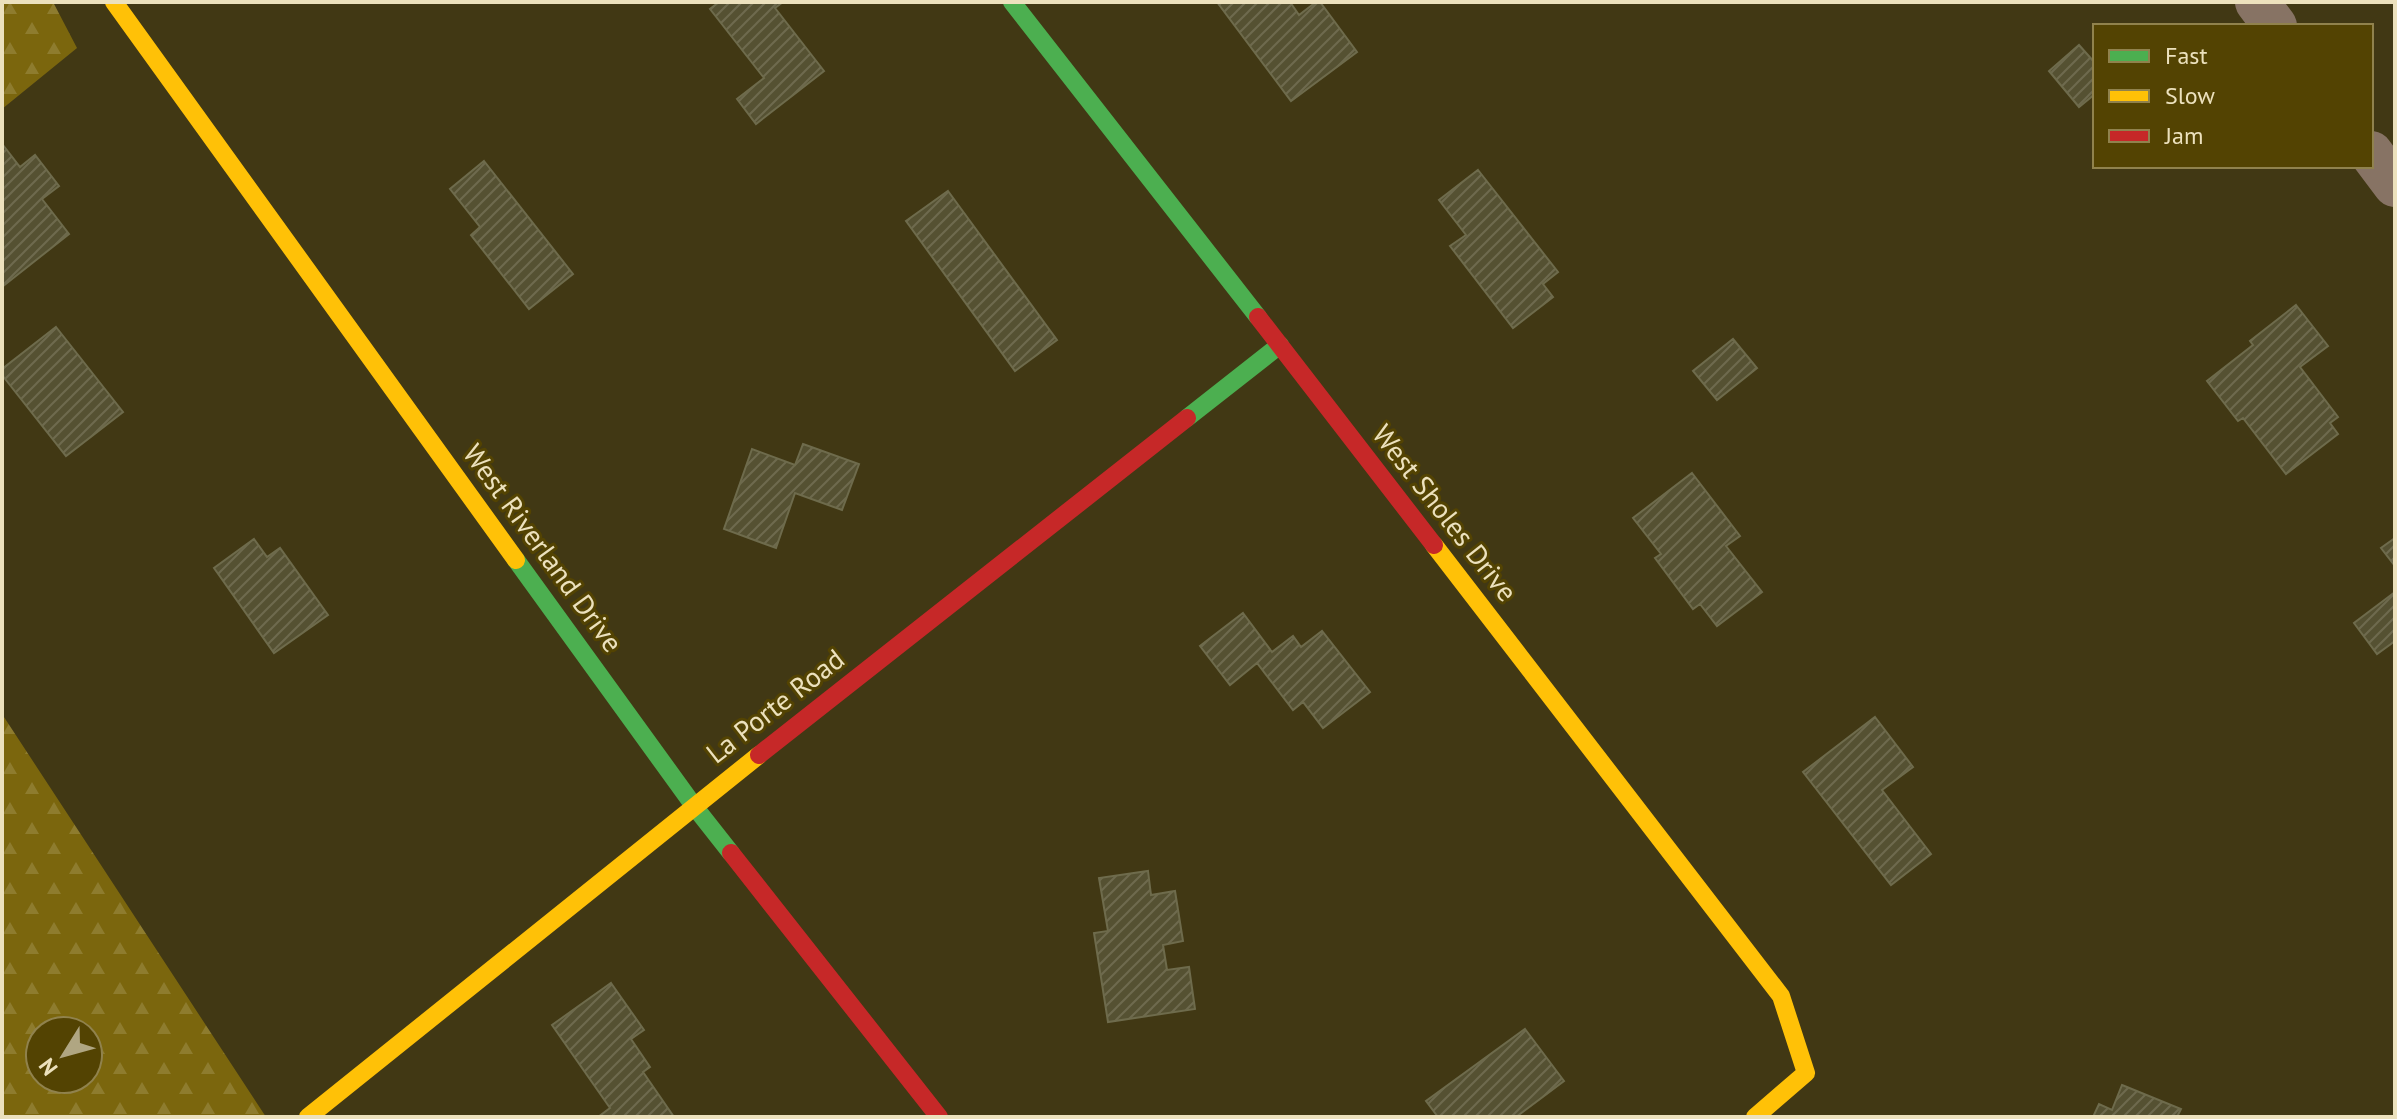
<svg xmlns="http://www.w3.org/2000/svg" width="2397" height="1119" font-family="'PT Sans',sans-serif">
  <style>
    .forest { fill: url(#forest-firs); fill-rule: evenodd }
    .building { fill: url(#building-hatch); stroke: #6e6b4c; stroke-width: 2 }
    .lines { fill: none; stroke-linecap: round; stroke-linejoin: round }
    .street { stroke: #877364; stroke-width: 44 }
    .fast { stroke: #4caf50; stroke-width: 18 }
    .slow { stroke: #ffc107; stroke-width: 18 }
    .jam { stroke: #c62828; stroke-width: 18 }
    .labels { text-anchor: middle; stroke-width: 6; stroke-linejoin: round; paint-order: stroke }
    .street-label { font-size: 28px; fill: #ece1bd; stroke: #534302 }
  </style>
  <defs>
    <pattern id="forest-firs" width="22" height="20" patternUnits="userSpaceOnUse" patternTransform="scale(2)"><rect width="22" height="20" fill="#7b660d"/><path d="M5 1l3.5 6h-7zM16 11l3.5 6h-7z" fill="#8e7c2e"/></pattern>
    <pattern id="building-hatch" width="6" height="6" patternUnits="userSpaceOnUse" patternTransform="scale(2)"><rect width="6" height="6" fill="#555132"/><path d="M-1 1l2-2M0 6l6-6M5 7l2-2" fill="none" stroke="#6e6a4e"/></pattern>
  </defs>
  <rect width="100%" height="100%" fill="#413814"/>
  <path class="forest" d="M 2,2 L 53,2 L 77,48 L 2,109 Z
    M 2,714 L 266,1117 L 2,1117 ZM 40,1031 L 88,1031 L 88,1079 L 40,1079 Z"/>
  <path class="building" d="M 719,2 L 783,2 L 775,8 L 824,71 L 756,124 L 737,99 L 764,78 L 710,9 Z
    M 1217,2 L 1290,2 L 1299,15 L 1316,2 L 1320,2 L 1357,52 L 1291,101 Z
    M 2079,45 L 2095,63 L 2095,94 L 2079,107 L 2049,71 Z
    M 3,145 L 20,167 L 35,155 L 59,186 L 42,199 L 69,234 L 2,287 Z
    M 484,161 L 573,274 L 529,309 L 471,235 L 480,227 L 450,189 Z
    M 1478,170 L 1558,272 L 1543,284 L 1553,297 L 1513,328 L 1450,246 L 1466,235 L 1439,200 Z
    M 948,191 L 1057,340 L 1015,371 L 906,221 Z
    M 2296,305 L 2328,346 L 2300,367 L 2338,417 L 2330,423 L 2338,434 L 2286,474 L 2243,418 L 2238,421 L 2207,381 L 2253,345 L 2250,341 Z
    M 56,327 L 123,412 L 66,456 L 2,375 L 2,369 Z
    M 1733,339 L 1757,368 L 1717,400 L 1693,371 Z
    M 803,444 L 859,464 L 842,510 L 795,493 L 776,548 L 724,529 L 752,449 L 795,465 Z
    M 1692,473 L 1740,536 L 1726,546 L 1762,592 L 1717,626 L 1700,604 L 1693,609 L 1655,558 L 1661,554 L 1633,518 Z
    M 2395,538 L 2395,566 L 2381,548 Z
    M 254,539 L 267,557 L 280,548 L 328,615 L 274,653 L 214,568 Z
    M 2395,592 L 2395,641 L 2377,654 L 2354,623 Z
    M 1243,613 L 1272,652 L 1293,636 L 1301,647 L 1322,631 L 1370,692 L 1323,728 L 1303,702 L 1293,710 L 1257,663 L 1230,685 L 1200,646 Z
    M 1875,717 L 1913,767 L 1882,790 L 1931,854 L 1891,885 L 1803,772 Z
    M 1148,871 L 1151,895 L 1175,891 L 1183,941 L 1163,945 L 1167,970 L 1189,967 L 1195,1009 L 1108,1022 L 1094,933 L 1108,931 L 1099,878 Z
    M 611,983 L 644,1030 L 631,1039 L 650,1067 L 643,1072 L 674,1117 L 598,1117 L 610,1108 L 552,1025 Z
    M 1525,1029 L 1564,1081 L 1516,1117 L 1438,1117 L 1426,1101 Z
    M 2122,1085 L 2181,1109 L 2177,1117 L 2093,1117 L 2099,1104 L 2112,1110 Z"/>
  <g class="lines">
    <path class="street" d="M 2257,2 L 2275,26
      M 2371,153 L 2395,185"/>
    <path class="fast" d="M 1012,2 L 1258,317
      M 1187,418 L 1280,345
      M 516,560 L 694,806 L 731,853"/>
    <path class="slow" d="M 114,2 L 516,560
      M 1434,545 L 1781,996 L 1806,1073 L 1755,1117
      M 308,1117 L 759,755"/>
    <path class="jam" d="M 1258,317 L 1434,545
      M 759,755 L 1187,418
      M 731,853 L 939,1117"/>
  </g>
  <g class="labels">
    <g class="street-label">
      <text transform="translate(1445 513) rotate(52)" y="10">West Sholes Drive</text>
      <text transform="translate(543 548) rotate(54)" y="10">West Riverland Drive</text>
      <text transform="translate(775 706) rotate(-38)" y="10">La Porte Road</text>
    </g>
  </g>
  <rect width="2397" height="1119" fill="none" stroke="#ece1bd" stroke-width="8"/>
  <rect x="2093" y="24" width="280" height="144" fill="#534302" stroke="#90824d" stroke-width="2"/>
  <rect x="2109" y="50" width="40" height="12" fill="#4caf50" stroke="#90824d" stroke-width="2"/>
  <text x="2165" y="64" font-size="24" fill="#ece1bd">Fast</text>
  <rect x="2109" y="90" width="40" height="12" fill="#ffc107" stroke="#90824d" stroke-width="2"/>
  <text x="2165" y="104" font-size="24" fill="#ece1bd">Slow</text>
  <rect x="2109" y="130" width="40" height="12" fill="#c62828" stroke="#90824d" stroke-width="2"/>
  <text x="2165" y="144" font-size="24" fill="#ece1bd">Jam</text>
  <g transform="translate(64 1055) rotate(233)"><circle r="38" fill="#534302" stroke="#90824d" stroke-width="2"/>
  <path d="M0-6L14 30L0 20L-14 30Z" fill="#b0a682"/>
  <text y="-12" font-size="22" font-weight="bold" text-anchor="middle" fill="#ece1bd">N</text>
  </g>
</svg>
